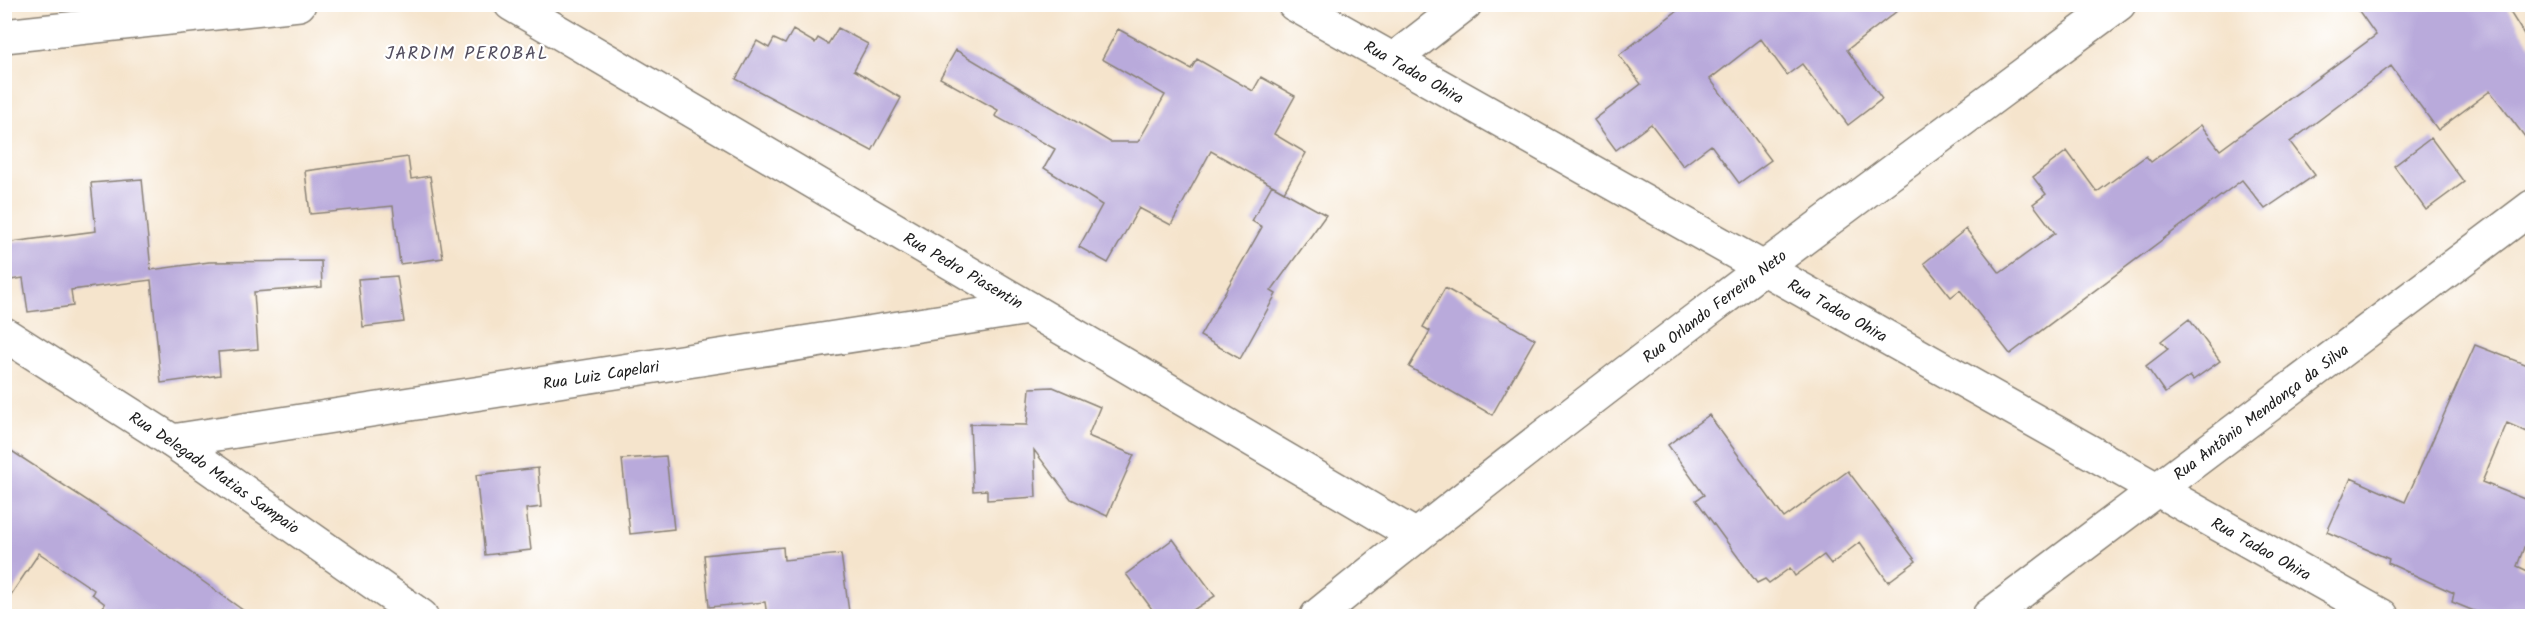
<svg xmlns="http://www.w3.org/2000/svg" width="2537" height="621" font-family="Kalam,sans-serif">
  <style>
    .building { fill: #b9aadb }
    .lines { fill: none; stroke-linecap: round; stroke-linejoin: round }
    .minor-casing { stroke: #888074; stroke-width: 36 }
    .minor { stroke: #fff; stroke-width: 33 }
    .labels { text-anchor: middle; stroke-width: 4.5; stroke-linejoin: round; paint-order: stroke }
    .street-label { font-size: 16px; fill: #1c1c1c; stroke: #fff }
    .neighbourhood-label { font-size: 18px; letter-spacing: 1.5px; fill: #534e5f; stroke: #fff }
  </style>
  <rect width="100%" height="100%" fill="#fff"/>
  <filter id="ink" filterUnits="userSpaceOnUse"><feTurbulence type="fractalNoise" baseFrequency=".0167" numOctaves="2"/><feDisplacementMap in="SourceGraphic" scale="12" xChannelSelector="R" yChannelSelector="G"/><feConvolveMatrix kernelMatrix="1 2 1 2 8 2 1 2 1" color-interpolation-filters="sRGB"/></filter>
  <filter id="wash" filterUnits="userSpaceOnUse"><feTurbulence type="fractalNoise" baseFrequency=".008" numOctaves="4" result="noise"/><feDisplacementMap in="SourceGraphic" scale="24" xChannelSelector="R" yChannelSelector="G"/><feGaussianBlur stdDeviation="1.35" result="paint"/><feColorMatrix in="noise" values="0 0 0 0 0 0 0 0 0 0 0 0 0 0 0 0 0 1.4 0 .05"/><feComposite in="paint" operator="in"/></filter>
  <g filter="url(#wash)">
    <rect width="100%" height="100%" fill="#f5e4cc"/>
    <g id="blocks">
      <path class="building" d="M 1686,4 L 1906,4 L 1847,50 L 1882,99 L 1848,125 L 1802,64 L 1787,75 L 1761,39 L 1710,79 L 1771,160 L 1739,183 L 1711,145 L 1683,166 L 1651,124 L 1616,150 L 1594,120 L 1641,84 L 1619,55 Z
        M 2354,4 L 2505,4 L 2532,47 L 2532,146 L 2490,91 L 2438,130 L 2391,66 L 2290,142 L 2315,175 L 2265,209 L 2242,180 L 2010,354 L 1960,290 L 1951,297 L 1924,263 L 1966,229 L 2000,273 L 2055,233 L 2033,204 L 2046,194 L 2033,177 L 2067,151 L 2097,192 L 2146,156 L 2151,162 L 2201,125 L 2220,150 L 2376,35 Z
        M 838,28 L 868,44 L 854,70 L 901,98 L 872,151 L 736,79 L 757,41 L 769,48 L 774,39 L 785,44 L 793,30 L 815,43 L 818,38 L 828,44 Z
        M 1118,29 L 1191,69 L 1197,59 L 1253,91 L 1261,77 L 1295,96 L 1274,134 L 1306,153 L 1284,192 L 1211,151 L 1171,225 L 1139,208 L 1108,263 L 1079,247 L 1102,205 L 1044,168 L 1055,149 L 995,116 L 998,110 L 940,78 L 956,50 L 1110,142 L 1138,142 L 1165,95 L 1102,59 Z
        M 2431,138 L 2464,182 L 2426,210 L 2394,166 Z
        M 408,157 L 411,179 L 430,176 L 443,258 L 400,264 L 393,206 L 310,214 L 305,171 Z
        M 142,179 L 151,270 L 209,262 L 321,261 L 322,287 L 254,292 L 258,349 L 218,352 L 220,375 L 161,383 L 151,280 L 71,290 L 73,306 L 28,312 L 23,278 L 4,281 L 4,243 L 96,231 L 91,183 Z
        M 1272,185 L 1326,215 L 1271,291 L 1276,294 L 1240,359 L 1200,336 L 1262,227 L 1252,221 Z
        M 397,276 L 404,322 L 363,327 L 358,279 Z
        M 1445,288 L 1535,339 L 1492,415 L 1409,367 L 1430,331 L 1423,327 Z
        M 2189,319 L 2220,361 L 2193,380 L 2190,376 L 2165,393 L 2146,366 L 2168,349 L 2161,341 Z
        M 2475,345 L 2532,367 L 2532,434 L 2507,423 L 2482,482 L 2532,502 L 2532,526 L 2517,566 L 2532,573 L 2532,616 L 2486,616 L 2452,602 L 2454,593 L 2388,563 L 2389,559 L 2327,532 L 2351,478 L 2405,502 Z
        M 1053,387 L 1100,407 L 1088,436 L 1134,455 L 1107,516 L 1071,499 L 1034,450 L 1036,497 L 987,500 L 987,490 L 973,491 L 970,424 L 1027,425 L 1030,388 Z
        M 1709,415 L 1784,518 L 1848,471 L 1916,561 L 1888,582 L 1860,542 L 1831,564 L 1824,555 L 1795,576 L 1790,568 L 1769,583 L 1765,579 L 1757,583 L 1696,500 L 1704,495 L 1668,445 Z
        M 4,446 L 123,524 L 251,616 L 97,616 L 105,604 L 92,594 L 94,590 L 39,553 L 4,605 Z
        M 666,456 L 674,529 L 630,534 L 622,459 Z
        M 538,468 L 541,507 L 526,509 L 531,550 L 485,555 L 476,475 Z
        M 1173,539 L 1215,596 L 1184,616 L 1157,616 L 1126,574 Z
        M 783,547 L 784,560 L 841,554 L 849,612 L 838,614 L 838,616 L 767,616 L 765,602 L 709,607 L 704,555 Z"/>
    </g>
  </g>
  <g filter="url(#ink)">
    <use href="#blocks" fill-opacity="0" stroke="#888074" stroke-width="1.5"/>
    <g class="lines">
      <g class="minor-casing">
        <g id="minor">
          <path id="s1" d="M 511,4 L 1416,536"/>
          <path id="s2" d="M 1294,4 L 2382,616"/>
          <path d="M 4,36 L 299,4"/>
          <path d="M 1393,60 L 1465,4"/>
          <path id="s3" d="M 4,334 L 172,441 L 421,616"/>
          <path id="s4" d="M 172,441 L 1028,308"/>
          <path id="s5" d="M 1317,616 C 1578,404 1848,204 2119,4"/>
          <path id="s6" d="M 1989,616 L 2532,207"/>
        </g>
      </g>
      <use href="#minor" class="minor"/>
    </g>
  </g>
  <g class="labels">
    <g class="street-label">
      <text dy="6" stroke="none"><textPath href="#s2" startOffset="138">Rua Tadao Ohira</textPath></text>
      <text dy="6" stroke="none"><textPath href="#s1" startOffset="525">Rua Pedro Piasentin</textPath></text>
      <text dy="6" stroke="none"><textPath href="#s5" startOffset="504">Rua Orlando Ferreira Neto</textPath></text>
      <text dy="6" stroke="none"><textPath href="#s2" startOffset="624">Rua Tadao Ohira</textPath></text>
      <text dy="6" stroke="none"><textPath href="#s4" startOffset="434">Rua Luiz Capelari</textPath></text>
      <text dy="6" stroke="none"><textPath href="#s6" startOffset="340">Rua Antônio Mendonça da Silva</textPath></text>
      <text dy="6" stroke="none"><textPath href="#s3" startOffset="252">Rua Delegado Matias Sampaio</textPath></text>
      <text dy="6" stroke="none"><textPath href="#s2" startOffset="1110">Rua Tadao Ohira</textPath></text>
    </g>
    <g class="neighbourhood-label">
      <text x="467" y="59">JARDIM PEROBAL</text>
    </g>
  </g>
  <rect width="2537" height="621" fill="none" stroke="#fff" stroke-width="24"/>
</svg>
